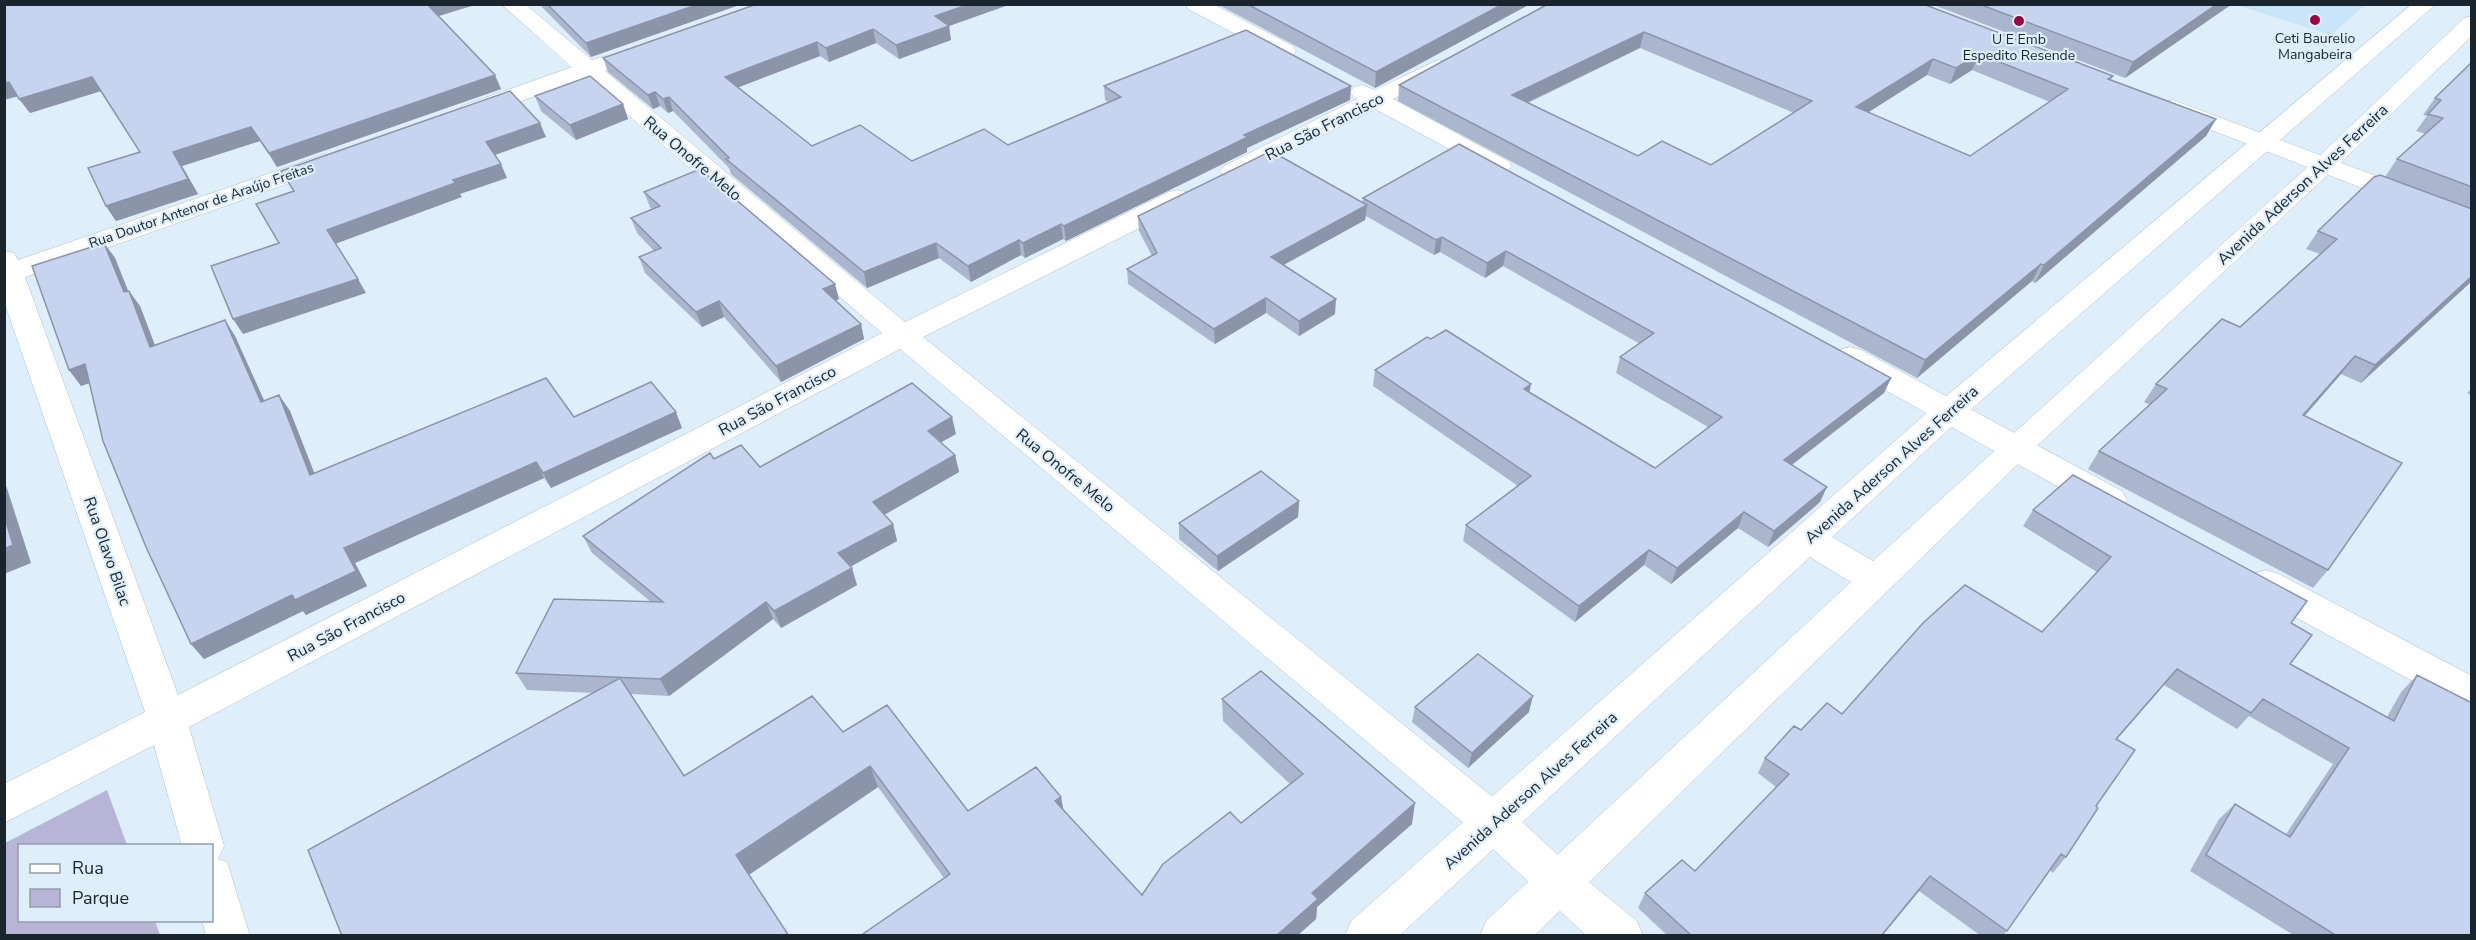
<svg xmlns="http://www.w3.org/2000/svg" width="2476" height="940" font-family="'Nunito Sans',sans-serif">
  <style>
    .built { fill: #c8e5f9 }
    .green { fill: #b8b4d6 }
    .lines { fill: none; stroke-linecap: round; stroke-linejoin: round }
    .minor-casing { stroke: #a6c2d6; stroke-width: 1 }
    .major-casing { stroke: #a6c2d6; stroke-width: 1 }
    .minor { fill: #fff; fill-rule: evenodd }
    .major { fill: #fff; fill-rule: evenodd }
    .wall { fill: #aab6ce; fill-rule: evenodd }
    .shaded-wall { fill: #8b94a8 }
    .building { fill: #c6d4f0; stroke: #8b94a8; stroke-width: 1.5; fill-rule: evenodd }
    .poi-dot { fill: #9f003f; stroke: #deeffb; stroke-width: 2 }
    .labels { text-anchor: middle; stroke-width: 4.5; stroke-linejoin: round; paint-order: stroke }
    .far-poi-label { font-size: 14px; fill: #1a242c; stroke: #deeffb }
    .far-street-label { font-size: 14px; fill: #1a242c; stroke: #deeffb }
    .street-label { font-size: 16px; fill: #1a242c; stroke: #deeffb }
  </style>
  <rect width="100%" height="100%" fill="#deeffb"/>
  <path class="built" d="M 2236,5 L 2365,5 L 2331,35 Z"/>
  <path class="green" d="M 107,790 L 127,845 L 20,846 L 20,920 L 155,921 L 160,935 L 5,935 L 5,843 Z"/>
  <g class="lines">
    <g class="minor-casing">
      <path id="minor" d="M 501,4 L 525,4 L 592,60 L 606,56 L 614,58 L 618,63 L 614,68 L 605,71 L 905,322 L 1169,192 L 1178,190 L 1187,192 L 1191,198 L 1187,204 L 923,337 L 1509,810 L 1574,870 L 1637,921 L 1643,936 L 1587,936 L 1479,836 L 900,349 L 189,727 L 224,846 L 218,859 L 227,862 L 250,936 L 206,936 L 202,920 L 212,920 L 212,846 L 182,846 L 154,745 L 4,823 L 4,784 L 145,712 L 4,301 L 4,251 L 14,253 L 18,260 L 317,157 L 326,154 L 335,157 L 339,162 L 335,167 L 25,277 L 178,695 L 882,333 L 585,78 L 480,116 L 471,118 L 462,116 L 459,111 L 462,106 L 572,67 Z
        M 1186,4 L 1213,4 L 1293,46 L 1296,51 L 1293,56 L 1277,56 L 1188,9 Z
        M 1438,60 L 1446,62 L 1450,67 L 1446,72 L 1393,99 L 1508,161 L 1512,166 L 1508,171 L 1499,174 L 1490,171 L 1375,109 L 1242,176 L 1233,179 L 1224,176 L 1220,171 L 1224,166 L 1357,99 L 1350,92 L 1354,87 L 1362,85 L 1375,90 Z
        M 2173,100 L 2472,212 L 2472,230 L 2164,112 L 2161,107 L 2164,102 Z
        M 1850,347 L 1861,350 L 2122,491 L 2127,500 L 2122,509 L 2110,512 L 2098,509 L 1839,364 L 1835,357 L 1839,350 Z
        M 2266,570 L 2279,574 L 2472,676 L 2472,711 L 2458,706 L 2253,594 L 2248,584 L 2253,574 Z"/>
    </g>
    <g class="major-casing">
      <path id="major" d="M 2412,4 L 2436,4 L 1960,419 L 1832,537 L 1873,561 L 2314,161 L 2464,18 L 2472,16 L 2472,36 L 2332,171 L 2025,457 L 1534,936 L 1480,936 L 1486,921 L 1851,582 L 1810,557 L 1399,936 L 1345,936 L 1351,921 L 1938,403 Z"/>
    </g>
    <use href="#minor" class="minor"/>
    <use href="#major" class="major"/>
  </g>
  <path class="wall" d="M 4,4 L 478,4 L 438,16 L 501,89 L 277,167 L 260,141 L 182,166 L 198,194 L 116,221 L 106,206 L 140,152 L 101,91 L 30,113 L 18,96 Z
    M 539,4 L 742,4 L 591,57 Z
    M 757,4 L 1011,4 L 949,26 L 951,40 L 899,59 L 876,43 L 829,62 L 820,56 L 738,87 L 812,146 L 912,161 L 1008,145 L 1108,102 L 1105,100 L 1104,86 L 1350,100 L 1247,148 L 1247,152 L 1066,241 L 1063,239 L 1025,258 L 1021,255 L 971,282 L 939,258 L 867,288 L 731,174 L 729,168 L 673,111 L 668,113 L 660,106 L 653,109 L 608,72 L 603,58 Z
    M 1217,4 L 1530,4 L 1375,88 Z
    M 1548,4 L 1923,4 L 2113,76 L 2111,80 L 2216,119 L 2206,136 L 2035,283 L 2032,281 L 1917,378 L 1398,101 L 1399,85 ZM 1640,48 L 1794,113 L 1711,165 L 1638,156 L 1528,103 ZM 1972,70 L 2050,102 L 1970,156 L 1868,112 L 1927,75 L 1950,84 Z
    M 1931,4 L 2232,4 L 2125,78 Z
    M 2472,62 L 2472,281 L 2361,383 L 2341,374 L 2305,416 L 2328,570 L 2313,588 L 2088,469 L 2099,451 L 2150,405 L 2144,402 L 2156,384 L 2240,327 L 2320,254 L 2306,249 L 2318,231 L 2385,177 L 2397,159 L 2426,134 L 2416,131 L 2427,116 L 2423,115 L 2435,98 Z
    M 535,96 L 623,104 L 628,119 L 576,140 L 541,111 Z
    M 644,192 L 839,299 L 836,300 L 861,324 L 864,339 L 781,382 L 724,317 L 702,327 L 645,273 L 639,257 L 654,251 L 637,233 L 631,218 L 652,209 L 650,207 Z
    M 1363,198 L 1891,378 L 1884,393 L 1792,465 L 1820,502 L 1768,547 L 1738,528 L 1671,584 L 1644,565 L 1575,622 L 1463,541 L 1466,525 L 1518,486 L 1373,386 L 1375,370 L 1529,393 L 1655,468 L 1708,427 L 1616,373 L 1620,357 L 1640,344 L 1503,266 L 1485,278 L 1440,252 L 1434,255 L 1366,216 L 1365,220 L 1283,265 L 1335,314 L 1299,336 L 1266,313 L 1215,344 L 1128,284 L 1127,269 L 1152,256 L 1139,231 L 1138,216 L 1362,203 Z
    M 104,243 L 115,258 L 128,291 L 140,306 L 155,345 L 235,336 L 264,401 L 279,395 L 290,411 L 314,473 L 574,417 L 682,428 L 551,488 L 544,478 L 355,563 L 367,586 L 306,615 L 303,611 L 204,659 L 191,644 L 90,383 L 81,386 Z
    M 2472,388 L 2472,395 L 2467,393 Z
    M 956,434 L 941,442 L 955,455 L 959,472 L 884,515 L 893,524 L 897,541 L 850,567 L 857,585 L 781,628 L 773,619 L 669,696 L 631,694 L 684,776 L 843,732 L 968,811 L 1063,811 L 1142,895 L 1241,823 L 1290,784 L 1223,721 L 1222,699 L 1412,824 L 1317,907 L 1316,919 L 1297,936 L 860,936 L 944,878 L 878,787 L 749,875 L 594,693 L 527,690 L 516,673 L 651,602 L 592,553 L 583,536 L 714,459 L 760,467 Z
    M 1299,501 L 1298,517 L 1218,571 L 1179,539 L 1179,523 Z
    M 2033,510 L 2291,623 L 2290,664 L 2387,717 L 2401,692 L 2417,675 L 2472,936 L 2295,936 L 2190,871 L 2219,819 L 2235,804 L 2286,834 L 2333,764 L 2249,716 L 2237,729 L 2164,685 L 2117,739 L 2096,806 L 2066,857 L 2053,873 L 2050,870 L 2003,936 L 1981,936 L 1919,891 L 1882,936 L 1668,936 L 1638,908 L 1645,893 L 1695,871 L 1776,787 L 1758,773 L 1765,758 L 1801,730 L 2042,632 L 2097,572 L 2023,526 Z
    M 1415,707 L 1529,712 L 1468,768 L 1412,722 Z"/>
  <path class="shaded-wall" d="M 427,4 L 478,4 L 432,18 Z
    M 699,4 L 742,4 L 591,57 L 586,43 Z
    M 970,4 L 1011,4 L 949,26 L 951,40 L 899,59 L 896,45 L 935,16 Z
    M 1503,4 L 1530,4 L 1375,88 L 1376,72 Z
    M 2217,4 L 2232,4 L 2125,78 L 2133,62 Z
    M 873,29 L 876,43 L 829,62 L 826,48 Z
    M 1644,32 L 1640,48 L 1509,111 L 1512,95 Z
    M 817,42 L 820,56 L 729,91 L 725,77 Z
    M 1979,54 L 1972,70 L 1950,84 L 1956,68 Z
    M 1933,59 L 1927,75 L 1850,124 L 1856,107 Z
    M 495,75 L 501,89 L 277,167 L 269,153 Z
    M 92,77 L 101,91 L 30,113 L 19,99 Z
    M 9,82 L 19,96 L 4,100 L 4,83 Z
    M 1351,86 L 1350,100 L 1247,148 L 1247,152 L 1066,241 L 1064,226 L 1244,135 Z
    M 655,92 L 660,106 L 653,109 L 648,95 Z
    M 669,97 L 673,111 L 668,113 L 663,99 Z
    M 623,104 L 628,119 L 576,140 L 570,125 Z
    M 2216,119 L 2206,136 L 2035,283 L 2044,265 Z
    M 540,123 L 546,137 L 492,156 L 486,142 Z
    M 251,127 L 260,141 L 182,166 L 198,194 L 116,221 L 106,206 L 173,152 Z
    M 501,164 L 507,178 L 460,194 L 462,197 L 335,244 L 327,230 L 453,180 Z
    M 1367,205 L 1365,220 L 1271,272 L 1271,257 Z
    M 1061,224 L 1063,239 L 1025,258 L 1023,243 Z
    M 1442,237 L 1440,252 L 1434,255 L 1436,240 Z
    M 1019,240 L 1021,255 L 971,282 L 968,266 Z
    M 104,243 L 115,258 L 135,308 L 124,292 Z
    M 936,243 L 939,258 L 867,288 L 864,272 Z
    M 1506,251 L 1503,266 L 1485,278 L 1487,263 Z
    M 2041,264 L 2032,281 L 1917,378 L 1925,360 Z
    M 2472,276 L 2472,281 L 2361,383 L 2375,365 Z
    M 358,279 L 366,293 L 243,334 L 233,319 Z
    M 835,284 L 839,299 L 827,304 L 823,289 Z
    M 129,291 L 140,306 L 161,362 L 150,347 Z
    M 1266,298 L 1266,313 L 1215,344 L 1214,329 Z
    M 1336,299 L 1335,314 L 1299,336 L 1299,321 Z
    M 719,301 L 724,317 L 702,327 L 696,312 Z
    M 225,320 L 235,336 L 272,418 L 261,402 Z
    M 861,324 L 864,339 L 781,382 L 776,366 Z
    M 2355,356 L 2341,374 L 2289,433 L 2303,415 Z
    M 85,364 L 97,380 L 81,386 L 69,370 Z
    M 1891,378 L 1884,393 L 1777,476 L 1784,460 Z
    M 1531,384 L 1528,400 L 1524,389 Z
    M 279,395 L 290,411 L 321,490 L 310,475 Z
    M 676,412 L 682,428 L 551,488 L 543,473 Z
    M 952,417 L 956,434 L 931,448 L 928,431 Z
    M 955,455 L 959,472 L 877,519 L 873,502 Z
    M 536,462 L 544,478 L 355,563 L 367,586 L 306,615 L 303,611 L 204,659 L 191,644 L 292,595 L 344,548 Z
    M 4,479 L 31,563 L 4,574 Z
    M 1827,487 L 1820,502 L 1768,547 L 1774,531 Z
    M 1299,501 L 1298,517 L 1218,571 L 1217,556 Z
    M 1744,512 L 1738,528 L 1671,584 L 1677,568 Z
    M 893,524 L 897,541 L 844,570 L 838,553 Z
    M 1649,550 L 1644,565 L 1575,622 L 1579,606 Z
    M 852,568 L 857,585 L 781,628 L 774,611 Z
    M 766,602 L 773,619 L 669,696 L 660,679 Z
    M 2177,669 L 2164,685 L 2103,755 L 2116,739 Z
    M 1533,696 L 1529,712 L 1468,768 L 1472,753 Z
    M 870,766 L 878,787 L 747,876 L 736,855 Z
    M 1061,797 L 1065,818 L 1055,801 Z
    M 1415,803 L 1412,824 L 1317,907 L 1316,919 L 1297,936 L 1276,936 L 1312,893 Z
    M 1930,876 L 1919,891 L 1882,936 L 1881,936 Z"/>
  <path class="building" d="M 4,4 L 427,4 L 495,75 L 269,153 L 251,127 L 173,152 L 188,179 L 106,206 L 88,168 L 140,152 L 92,77 L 19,99 L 9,82 L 4,83 Z
    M 547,4 L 699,4 L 586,43 Z
    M 757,4 L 970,4 L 935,16 L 949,26 L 896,45 L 873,29 L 826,48 L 817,42 L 725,77 L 812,146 L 860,125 L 912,161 L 984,129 L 1008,145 L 1121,97 L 1104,86 L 1246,30 L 1351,86 L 1244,135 L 1248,137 L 1064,226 L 1061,224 L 1023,243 L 1019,240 L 968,266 L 936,243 L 864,272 L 726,159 L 729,158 L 669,97 L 663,99 L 655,92 L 648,95 L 603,58 Z
    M 1247,4 L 1503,4 L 1376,72 Z
    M 1548,4 L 1923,4 L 2113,76 L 2108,79 L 2216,119 L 2044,265 L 2041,264 L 1925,360 L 1399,85 ZM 1644,32 L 1812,101 L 1711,165 L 1662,141 L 1638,156 L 1512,95 ZM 1979,54 L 2068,89 L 1970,156 L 1856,107 L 1933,59 L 1956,68 Z
    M 1979,4 L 2217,4 L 2133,62 Z
    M 2472,62 L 2472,187 L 2397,159 L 2443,118 L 2428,114 L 2441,100 L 2435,98 Z
    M 590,76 L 623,104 L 570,125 L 535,96 Z
    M 510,91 L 540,123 L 486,142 L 501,164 L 453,180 L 455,183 L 327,230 L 358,279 L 233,319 L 211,266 L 279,243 L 256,204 L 294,191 L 281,171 Z
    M 1459,144 L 1891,378 L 1784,460 L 1827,487 L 1774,531 L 1744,512 L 1677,568 L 1649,550 L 1579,606 L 1466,525 L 1531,476 L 1375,370 L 1427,337 L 1431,339 L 1446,330 L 1531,384 L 1524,389 L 1655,468 L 1722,417 L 1620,357 L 1654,333 L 1506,251 L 1487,263 L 1442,237 L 1436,240 L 1363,198 Z
    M 1271,151 L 1367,205 L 1271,257 L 1336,299 L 1299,321 L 1266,298 L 1214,329 L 1127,269 L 1157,253 L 1138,216 Z
    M 700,169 L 835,284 L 823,289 L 861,324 L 776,366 L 719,301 L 696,312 L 639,257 L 661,248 L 631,218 L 660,206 L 644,192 Z
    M 2380,175 L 2472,209 L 2472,276 L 2375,365 L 2355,356 L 2303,415 L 2402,463 L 2328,570 L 2099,451 L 2167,389 L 2156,384 L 2222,319 L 2240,327 L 2337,239 L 2318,231 L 2374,177 Z
    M 104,243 L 124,292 L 129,291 L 150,347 L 225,320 L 261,402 L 279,395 L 310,475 L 546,378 L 574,417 L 651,382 L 676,412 L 543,473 L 536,462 L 344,548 L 356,571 L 295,600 L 292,595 L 191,644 L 146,547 L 103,441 L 85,364 L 69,370 L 32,266 Z
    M 912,383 L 952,417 L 928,431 L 955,455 L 873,502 L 893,524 L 838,553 L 852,568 L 774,611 L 766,602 L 660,679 L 516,673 L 554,599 L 663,602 L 583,536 L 710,453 L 714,459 L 741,445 L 760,467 Z
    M 1261,471 L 1299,501 L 1217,556 L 1179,523 Z
    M 2073,475 L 2307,601 L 2291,623 L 2312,635 L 2290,664 L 2394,721 L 2417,675 L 2472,703 L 2472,936 L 2337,936 L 2206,855 L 2235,804 L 2290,837 L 2349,748 L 2263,699 L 2251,713 L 2177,669 L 2116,739 L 2135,750 L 2096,806 L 2098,808 L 2066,857 L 2061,854 L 2007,931 L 1930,876 L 1881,936 L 1692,936 L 1645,893 L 1682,860 L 1695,871 L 1789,774 L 1765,758 L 1794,726 L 1801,730 L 1827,703 L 1842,714 L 1923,623 L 1965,585 L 2042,632 L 2111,557 L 2033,510 Z
    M 4,515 L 13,545 L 4,549 Z
    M 1478,654 L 1533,696 L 1472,753 L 1415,707 Z
    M 1261,671 L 1415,803 L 1312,893 L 1318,899 L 1276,936 L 860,936 L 950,874 L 870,766 L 736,855 L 789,936 L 342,936 L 308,850 L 620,678 L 684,776 L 812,696 L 843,732 L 887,705 L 968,811 L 1036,767 L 1061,797 L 1055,801 L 1142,895 L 1163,864 L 1230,812 L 1241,823 L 1303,774 L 1222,699 Z"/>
  <g class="poi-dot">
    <circle cx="2315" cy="20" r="6"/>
    <circle cx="2019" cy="21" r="6"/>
  </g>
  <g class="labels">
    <g class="far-poi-label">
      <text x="2315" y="43">Ceti Baurelio<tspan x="2315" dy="16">Mangabeira</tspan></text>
      <text x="2019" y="44">U E Emb<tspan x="2019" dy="16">Espedito Resende</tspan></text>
    </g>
    <g class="far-street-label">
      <text transform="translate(201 205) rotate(-19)" y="5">Rua Doutor Antenor de Araújo Freitas</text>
    </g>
    <g class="street-label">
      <text transform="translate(1324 126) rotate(-27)" y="6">Rua São Francisco</text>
      <text transform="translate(693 158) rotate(40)" y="6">Rua Onofre Melo</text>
      <text transform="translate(2302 184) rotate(-43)" y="6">Avenida Aderson Alves Ferreira</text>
      <text transform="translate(777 400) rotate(-28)" y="6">Rua São Francisco</text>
      <text transform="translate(1891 464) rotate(-42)" y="6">Avenida Aderson Alves Ferreira</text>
      <text transform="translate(1066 470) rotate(39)" y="6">Rua Onofre Melo</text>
      <text transform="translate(108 551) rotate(71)" y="6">Rua Olavo Bilac</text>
      <text transform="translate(346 626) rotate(-28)" y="6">Rua São Francisco</text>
      <text transform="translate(1530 790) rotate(-42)" y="6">Avenida Aderson Alves Ferreira</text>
    </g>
  </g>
  <rect width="2476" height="940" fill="none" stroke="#1a242c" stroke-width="12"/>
  <rect x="18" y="844" width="195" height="78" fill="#deeffb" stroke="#909ea8" stroke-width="1.5"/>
  <rect x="30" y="864" width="30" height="9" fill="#ffffff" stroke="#909ea8" stroke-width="1.5"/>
  <text x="72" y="874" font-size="18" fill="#1a242c">Rua</text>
  <rect x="30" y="889" width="30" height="18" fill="#b8b4d6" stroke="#909ea8" stroke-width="1.5"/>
  <text x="72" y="904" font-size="18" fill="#1a242c">Parque</text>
</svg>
